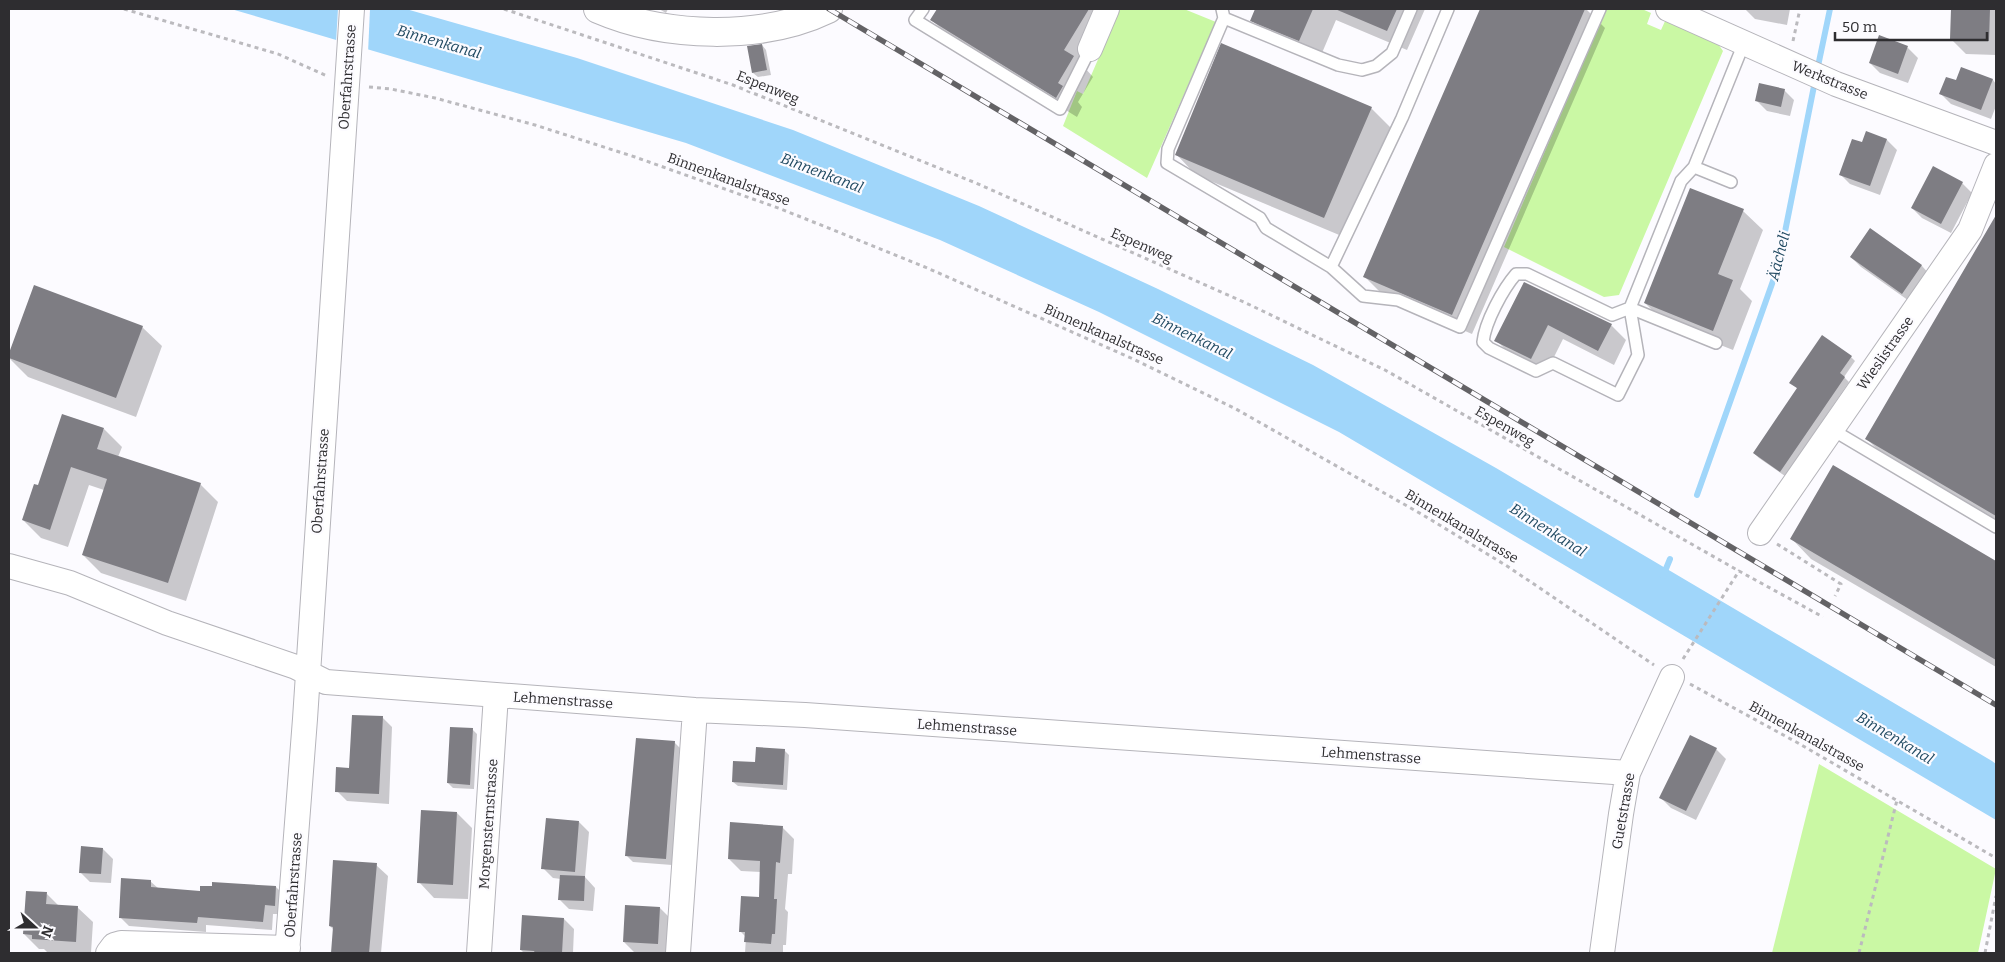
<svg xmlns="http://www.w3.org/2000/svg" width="2005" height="962" font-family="Bitter,serif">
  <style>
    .green { fill: #caf8a4 }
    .water { fill: #a0d6fa }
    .pier { fill: #fcfbff }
    .shadow { fill: #0003 }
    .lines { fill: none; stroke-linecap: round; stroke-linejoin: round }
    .stream { stroke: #a0d6fa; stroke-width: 6 }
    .building { fill: #7e7d83 }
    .service-casing { stroke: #b5b4ba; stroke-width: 14 }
    .minor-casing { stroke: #b5b4ba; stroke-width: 26 }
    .tertiary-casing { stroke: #b5b4ba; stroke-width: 30 }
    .path { stroke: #bbbabe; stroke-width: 3; stroke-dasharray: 4 4; stroke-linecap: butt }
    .service { stroke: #fff; stroke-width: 11 }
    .minor { stroke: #fff; stroke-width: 24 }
    .tertiary { stroke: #fff; stroke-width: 28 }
    .rail-casing { stroke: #636265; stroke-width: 5.5 }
    .rail { stroke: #fcfbff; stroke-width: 4; stroke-dasharray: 11; stroke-linecap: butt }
    .labels { text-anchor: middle; stroke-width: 4.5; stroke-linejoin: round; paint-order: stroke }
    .street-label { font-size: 14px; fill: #2e2d30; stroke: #fcfbff }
    .water-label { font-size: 15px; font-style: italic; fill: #214a62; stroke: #fcfbff }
  </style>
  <rect width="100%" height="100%" fill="#fcfbff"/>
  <path class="green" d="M 1120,9 L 1184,9 L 1216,22 L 1147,178 L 1063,126 L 1077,91 L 1083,94 Z
    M 1606,9 L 1642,9 L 1651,13 L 1647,24 L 1661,30 L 1666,19 L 1716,41 L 1723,51 L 1619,295 L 1604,297 L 1504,247 Z
    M 1819,764 L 1996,869 L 1978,953 L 1772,953 Z"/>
  <path class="water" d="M 231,9 L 406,9 L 577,58 L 793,130 L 979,206 L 1158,289 L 1313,365 L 1496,468 L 1992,761 L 1996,764 L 1996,820 L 1339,432 L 1099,312 L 940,240 L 686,143 Z"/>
  <path class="pier" d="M 338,9 L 370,9 L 368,53 L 336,43 Z"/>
  <path class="shadow" d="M 659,9 L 668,9 L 666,13 Z
    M 939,9 L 1098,9 L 1085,68 L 1093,77 L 1078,102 L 1082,107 L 1077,117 L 952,40 L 932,20 Z
    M 1257,9 L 1425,9 L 1407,50 L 1336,20 L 1319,60 L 1271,40 L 1252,20 Z
    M 1481,9 L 1586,9 L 1605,28 L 1472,334 L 1384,296 L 1364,276 Z
    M 1745,9 L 1790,9 L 1787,25 L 1755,19 Z
    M 1952,9 L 1996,9 L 1996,55 L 1966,54 L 1951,39 Z
    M 1880,37 L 1908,48 L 1918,58 L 1908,83 L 1880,73 L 1870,63 Z
    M 762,45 L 766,50 L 771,75 L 758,77 L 753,73 Z
    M 1962,68 L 1993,80 L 1996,84 L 1996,106 L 1991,119 L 1951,104 L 1941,94 L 1956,82 Z
    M 1784,90 L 1794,100 L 1790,116 L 1767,111 L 1757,101 Z
    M 1371,108 L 1391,128 L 1344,237 L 1196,175 L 1177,155 Z
    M 1887,140 L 1897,150 L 1880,195 L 1850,184 L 1840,174 L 1862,144 Z
    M 1962,183 L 1972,193 L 1951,233 L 1922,218 L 1912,208 Z
    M 1743,211 L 1763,230 L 1740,289 L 1752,301 L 1733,350 L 1665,323 L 1645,303 Z
    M 1996,218 L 1996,521 L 1882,454 L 1867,439 Z
    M 1870,230 L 1922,266 L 1931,276 L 1912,303 L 1861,267 L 1851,257 Z
    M 1524,283 L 1611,325 L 1626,340 L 1614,365 L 1563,339 L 1546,373 L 1511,355 L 1496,340 Z
    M 34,287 L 142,327 L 162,346 L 136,417 L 28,377 L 9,358 Z
    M 1851,357 L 1855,361 L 1844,377 L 1849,382 L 1785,476 L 1759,458 L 1754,453 L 1798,389 L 1791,383 Z
    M 104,429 L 122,447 L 118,457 L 200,484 L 218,502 L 186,601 L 101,573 L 83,555 L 104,490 L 89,485 L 68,547 L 41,538 L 23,520 Z
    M 1834,467 L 1996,562 L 1996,667 L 1811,559 L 1792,539 Z
    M 382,717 L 392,727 L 389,804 L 347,801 L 337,791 Z
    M 472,729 L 477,734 L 474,789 L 453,788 L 448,783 Z
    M 674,742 L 681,749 L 672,865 L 633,862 L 626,855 L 629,815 L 630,815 Z
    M 1716,749 L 1726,759 L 1696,820 L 1671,808 L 1661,798 Z
    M 784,750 L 789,755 L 787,790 L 738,786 L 733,782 L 756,764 Z
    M 457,813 L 472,828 L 468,899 L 434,898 L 419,882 Z
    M 579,822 L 589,832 L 585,877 L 595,888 L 593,911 L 569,909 L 559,899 L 561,879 L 553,878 L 543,868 Z
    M 782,827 L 794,839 L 792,874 L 788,874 L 785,909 L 788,912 L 786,945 L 783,945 L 783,953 L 745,953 L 746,937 L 740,931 L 760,898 L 761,872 L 741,871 L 729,859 Z
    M 103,849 L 113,859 L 111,883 L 90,882 L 80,872 Z
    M 376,865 L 388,876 L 381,953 L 333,953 L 334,930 L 330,926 Z
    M 150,881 L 159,889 L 201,893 L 276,887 L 285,896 L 284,914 L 273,914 L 272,930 L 206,925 L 206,932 L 129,926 L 120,917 Z
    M 47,894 L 59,906 L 77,907 L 93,922 L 91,953 L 48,953 L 44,949 L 39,949 L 24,934 Z
    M 660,908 L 670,918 L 667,953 L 634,952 L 624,942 Z
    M 564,919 L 574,929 L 573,953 L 524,953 L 521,950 Z"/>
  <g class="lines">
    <path class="stream" d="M 1817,71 L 1830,9
      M 1697,495 L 1778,267 L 1815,81
      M 1663,576 L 1670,559"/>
  </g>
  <path class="building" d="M 937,9 L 1089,9 L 1064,50 L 1074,56 L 1058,83 L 1063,86 L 1056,98 L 930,20 Z
    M 1255,9 L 1313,9 L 1299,41 L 1250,21 Z
    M 1335,9 L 1397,9 L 1387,31 Z
    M 1480,9 L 1585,9 L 1452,315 L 1363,277 Z
    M 1951,9 L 1990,9 L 1989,41 L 1950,39 Z
    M 1879,35 L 1908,46 L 1898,74 L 1869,63 Z
    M 1221,43 L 1372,107 L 1324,218 L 1175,155 Z
    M 762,44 L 767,70 L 752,73 L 747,46 Z
    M 1961,67 L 1993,79 L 1981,110 L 1939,94 L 1946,77 L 1956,80 Z
    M 1759,83 L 1785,89 L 1781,107 L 1755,101 Z
    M 1866,131 L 1887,139 L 1870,186 L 1839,175 L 1852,139 L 1862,142 Z
    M 1933,166 L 1963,182 L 1941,224 L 1911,208 Z
    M 1690,188 L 1744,209 L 1718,274 L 1733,280 L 1713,331 L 1644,303 Z
    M 1996,215 L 1996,516 L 1865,439 Z
    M 1870,228 L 1922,265 L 1902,294 L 1850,257 Z
    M 1524,282 L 1612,324 L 1598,351 L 1548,325 L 1531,359 L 1494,341 Z
    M 34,285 L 143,326 L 116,398 L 9,358 L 9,353 Z
    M 1822,335 L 1852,356 L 1840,373 L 1845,377 L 1780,472 L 1753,453 L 1797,388 L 1789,383 Z
    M 62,414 L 104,428 L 97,449 L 201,483 L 168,583 L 82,555 L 107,479 L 71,467 L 50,530 L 22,520 L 34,484 L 38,485 Z
    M 1833,465 L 1996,561 L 1996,660 L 1790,539 Z
    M 352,715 L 383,716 L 379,794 L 335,792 L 336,767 L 349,768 Z
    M 450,727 L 473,728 L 470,785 L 447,783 Z
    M 1690,735 L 1717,748 L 1686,811 L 1659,798 Z
    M 636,738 L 675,741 L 666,859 L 625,856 Z
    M 756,747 L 785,749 L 783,785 L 732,782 L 733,761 L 755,762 Z
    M 421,810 L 457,812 L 453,885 L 417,883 Z
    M 546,818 L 579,821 L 575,872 L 541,869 Z
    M 730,822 L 783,826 L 780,863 L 776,862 L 774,899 L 777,899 L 775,934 L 772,934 L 771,944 L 744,942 L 745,932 L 739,932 L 741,896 L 759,897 L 760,861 L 728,859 Z
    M 81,846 L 103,848 L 101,874 L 79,873 Z
    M 333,860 L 377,863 L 369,953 L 331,953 L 333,927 L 329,926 Z
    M 560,875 L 585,876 L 584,901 L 558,900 Z
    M 121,878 L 151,880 L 151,887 L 200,891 L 200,886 L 212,886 L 212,882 L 276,886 L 275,906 L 265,905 L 263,922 L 198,917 L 197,923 L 119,918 Z
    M 26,891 L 47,892 L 46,904 L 78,906 L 76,942 L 32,939 L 32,935 L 23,934 Z
    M 625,905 L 660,907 L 658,944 L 623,942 Z
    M 522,915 L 564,918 L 562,953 L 535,953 L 534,951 L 520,950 Z"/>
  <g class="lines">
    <g class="service-casing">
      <path id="service" d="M 923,9 L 915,20 L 1060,109 L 1090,49
        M 1222,9 L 1224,18 L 1338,65 L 1362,70 L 1376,66 L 1392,53 L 1411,9
        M 1448,9 L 1402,118 L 1331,267 L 1363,296 L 1398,300 L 1460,327 L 1600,9
        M 1224,18 L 1168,149 L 1167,163 L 1260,218 L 1266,228 L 1331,267
        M 1694,167 L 1731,182
        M 1716,343 L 1630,308 L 1612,315 L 1527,274 L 1516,274 C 1503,289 1485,322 1483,342 L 1489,348 L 1536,371 L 1553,363 L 1618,395 L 1638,355 L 1630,308 L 1681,181 L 1694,167 L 1744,43
        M 1831,429 L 1996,527"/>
    </g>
    <g class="minor-casing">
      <path id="minor" d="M 1668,9 L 1836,84 L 1996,143
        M 1090,49 L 1107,9
        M 1760,533 L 1970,230 L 1996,165
        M 9,566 L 70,583 L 167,623 L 296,667 L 326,682 L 695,710 L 805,715 L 1628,773
        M 108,953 L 114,945 L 121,943 L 288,948
        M 287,953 L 305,719 L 352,9
        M 479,953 L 496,695
        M 678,953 L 695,710
        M 1602,953 L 1621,814 L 1628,773 L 1672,677"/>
    </g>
    <g class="tertiary-casing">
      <path id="tertiary" d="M 598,9 C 665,38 762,41 828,9"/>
    </g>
    <path class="path" d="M 124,9 L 278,54 L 327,76
      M 504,9 L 733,85 L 976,183 L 1246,303 L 1385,370 L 1739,571
      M 1793,41 L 1800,9
      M 369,87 L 391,89 L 435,98 L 535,125 L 635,157 L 781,209 L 925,267 L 1131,358 L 1236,409 L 1423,515 L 1507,566 L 1654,665
      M 1777,544 L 1841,584 L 1835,596
      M 1683,659 L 1739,571 L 1823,617
      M 1690,684 L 1798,743 L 1996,858
      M 1859,953 L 1897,800
      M 1985,953 L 1996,896"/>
    <use href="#service" class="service"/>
    <use href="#minor" class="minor"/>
    <use href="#tertiary" class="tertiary"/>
    <g class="rail-casing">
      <path id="rail" d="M 829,9 L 1996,705"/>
    </g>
    <use href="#rail" class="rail"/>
  </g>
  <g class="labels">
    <g class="street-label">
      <text transform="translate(347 77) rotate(-86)" y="5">Oberfahrstrasse</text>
      <text transform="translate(1830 80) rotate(22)" y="5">Werkstrasse</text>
      <text transform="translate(768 87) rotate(22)" y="5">Espenweg</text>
      <text transform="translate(729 179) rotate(20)" y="5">Binnenkanalstrasse</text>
      <text transform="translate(1142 245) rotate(24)" y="5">Espenweg</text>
      <text transform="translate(1104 334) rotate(24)" y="5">Binnenkanalstrasse</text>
      <text transform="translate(1885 353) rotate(-55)" y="5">Wieslistrasse</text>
      <text transform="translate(1505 426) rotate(30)" y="5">Espenweg</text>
      <text transform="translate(320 481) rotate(-86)" y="5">Oberfahrstrasse</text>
      <text transform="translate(1462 526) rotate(31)" y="5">Binnenkanalstrasse</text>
      <text transform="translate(563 700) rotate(4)" y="5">Lehmenstrasse</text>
      <text transform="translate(967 727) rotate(4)" y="5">Lehmenstrasse</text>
      <text transform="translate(1807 736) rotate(29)" y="5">Binnenkanalstrasse</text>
      <text transform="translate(1371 755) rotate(4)" y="5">Lehmenstrasse</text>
      <text transform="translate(1623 811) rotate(-80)" y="5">Guetstrasse</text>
      <text transform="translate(488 824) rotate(-86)" y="5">Morgensternstrasse</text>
      <text transform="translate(293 885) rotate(-86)" y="5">Oberfahrstrasse</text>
    </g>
    <g class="water-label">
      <text transform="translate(439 42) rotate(16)" y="5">Binnenkanal</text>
      <text transform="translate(822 173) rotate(21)" y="5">Binnenkanal</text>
      <text transform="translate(1779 256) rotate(-76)" y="5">Äächeli</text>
      <text transform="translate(1192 336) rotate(26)" y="5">Binnenkanal</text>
      <text transform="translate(1548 530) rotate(32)" y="5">Binnenkanal</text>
      <text transform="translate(1895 738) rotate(31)" y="5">Binnenkanal</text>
    </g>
  </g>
  <rect width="2005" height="962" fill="none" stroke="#2e2d30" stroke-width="20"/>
  <g transform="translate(35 927) rotate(111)" stroke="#fcfbff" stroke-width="4" paint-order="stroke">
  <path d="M0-4L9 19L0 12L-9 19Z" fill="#2e2d30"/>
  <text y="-8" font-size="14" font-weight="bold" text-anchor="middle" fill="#2e2d30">N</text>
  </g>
  <path d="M1835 32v8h152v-8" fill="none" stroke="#2e2d30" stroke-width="2.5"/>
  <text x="1842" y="32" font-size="15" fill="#2e2d30" stroke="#fcfbff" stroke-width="4" paint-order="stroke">50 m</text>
</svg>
